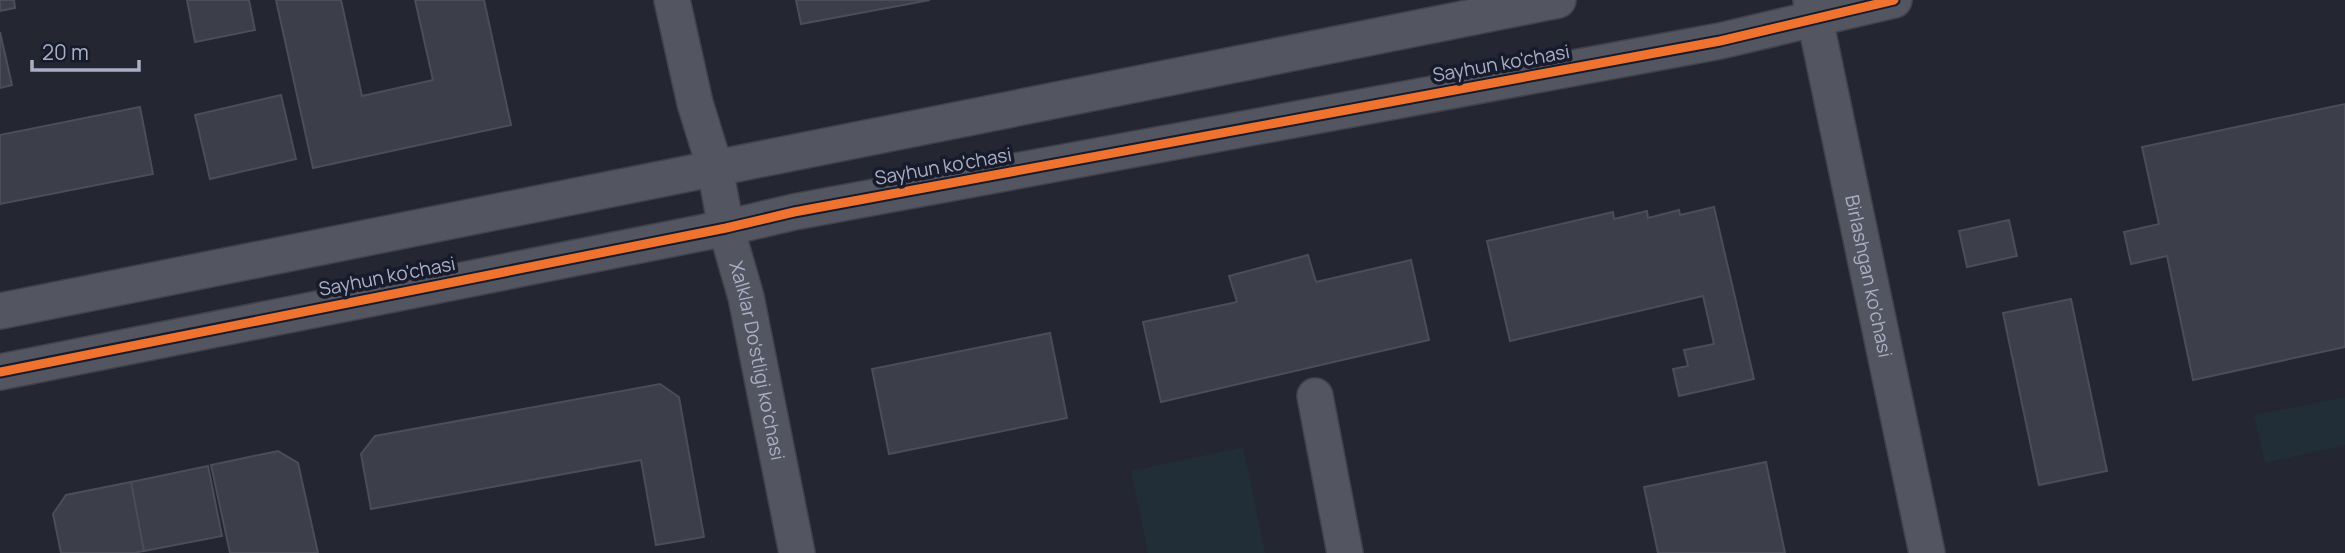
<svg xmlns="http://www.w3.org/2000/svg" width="2345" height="553" font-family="Manrope,sans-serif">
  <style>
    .green { fill: #212e37 }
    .building { fill: #3c3e49; stroke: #4b4d5a; stroke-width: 2 }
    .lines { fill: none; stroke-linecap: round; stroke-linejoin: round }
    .minor-casing { stroke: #40424b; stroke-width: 38 }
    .minor { stroke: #535560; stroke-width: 35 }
    .cycleway-casing { stroke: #171b2b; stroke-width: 13 }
    .cycleway { stroke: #ef722f; stroke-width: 9 }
    .labels { text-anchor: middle; stroke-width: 7; stroke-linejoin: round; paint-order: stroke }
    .street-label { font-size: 19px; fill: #abafc5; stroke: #171b2b }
  </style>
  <rect width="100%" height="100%" fill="#242631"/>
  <path class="green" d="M 2345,397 L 2345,445 L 2265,463 L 2254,415 Z
    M 1243,447 L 1265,553 L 1148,553 L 1131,471 Z"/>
  <path class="building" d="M 0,0 L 14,0 L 15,8 L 0,11 Z
    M 187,0 L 249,0 L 255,30 L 195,42 Z
    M 276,0 L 341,0 L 362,96 L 433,80 L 415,0 L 484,0 L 511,125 L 313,168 Z
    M 796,0 L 930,0 L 801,24 Z
    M 0,32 L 12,85 L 0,88 Z
    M 281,95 L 296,159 L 210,179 L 195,115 Z
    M 2345,104 L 2345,347 L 2193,380 L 2167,256 L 2131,264 L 2124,232 L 2159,224 L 2142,147 Z
    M 140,107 L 153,174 L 0,204 L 0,135 Z
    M 1714,207 L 1754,379 L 1679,396 L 1673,369 L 1688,366 L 1684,350 L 1714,344 L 1703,296 L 1510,341 L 1487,241 L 1613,212 L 1614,219 L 1647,211 L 1648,218 L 1679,210 L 1680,215 Z
    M 2009,220 L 2017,256 L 1967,267 L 1959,231 Z
    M 1308,255 L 1316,282 L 1411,260 L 1429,340 L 1161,402 L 1143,322 L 1237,302 L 1229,276 Z
    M 2071,299 L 2107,471 L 2039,485 L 2003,313 Z
    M 1050,333 L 1067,418 L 889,454 L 872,369 Z
    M 660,384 L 679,397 L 704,537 L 656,545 L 641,460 L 371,509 L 361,454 L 375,436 Z
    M 278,451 L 298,463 L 318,553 L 230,553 L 211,465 Z
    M 1766,462 L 1785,553 L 1658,553 L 1644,487 Z
    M 208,466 L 222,536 L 144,551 L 131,482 Z
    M 131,482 L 144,551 L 133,553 L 61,553 L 53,514 L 66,495 Z"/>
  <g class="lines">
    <g class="minor-casing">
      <g id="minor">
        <path id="s1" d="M 672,0 L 695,103 L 715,168 L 726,228 L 746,297 L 797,553"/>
        <path id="s2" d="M 1811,0 L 1927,553"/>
        <path d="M 0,311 L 1558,0"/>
        <path d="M 0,372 L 726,228 L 794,212 L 1720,41 L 1894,0"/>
        <path d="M 1315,396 L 1345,553"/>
      </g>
    </g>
    <use href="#minor" class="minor"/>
    <g class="cycleway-casing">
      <path id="cycleway" d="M 0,372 L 726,228 L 794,212 L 1720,41 L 1894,0"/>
    </g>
    <use href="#cycleway" class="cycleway"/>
  </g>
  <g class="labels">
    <g class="street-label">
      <text transform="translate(1501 63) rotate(-10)" y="7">Sayhun ko'chasi</text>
      <text transform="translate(943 166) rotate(-10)" y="7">Sayhun ko'chasi</text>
      <text transform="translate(387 276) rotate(-11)" y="7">Sayhun ko'chasi</text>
      <text dy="7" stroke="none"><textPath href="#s2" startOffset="282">Birlashgan ko'chasi</textPath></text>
      <text dy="7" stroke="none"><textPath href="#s1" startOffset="371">Xalklar Do'stligi ko'chasi</textPath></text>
    </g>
  </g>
  <path d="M32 60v10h107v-10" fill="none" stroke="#abafc5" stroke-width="3.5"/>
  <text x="42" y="60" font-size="21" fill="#abafc5" stroke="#171b2b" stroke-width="5" paint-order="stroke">20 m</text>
</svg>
